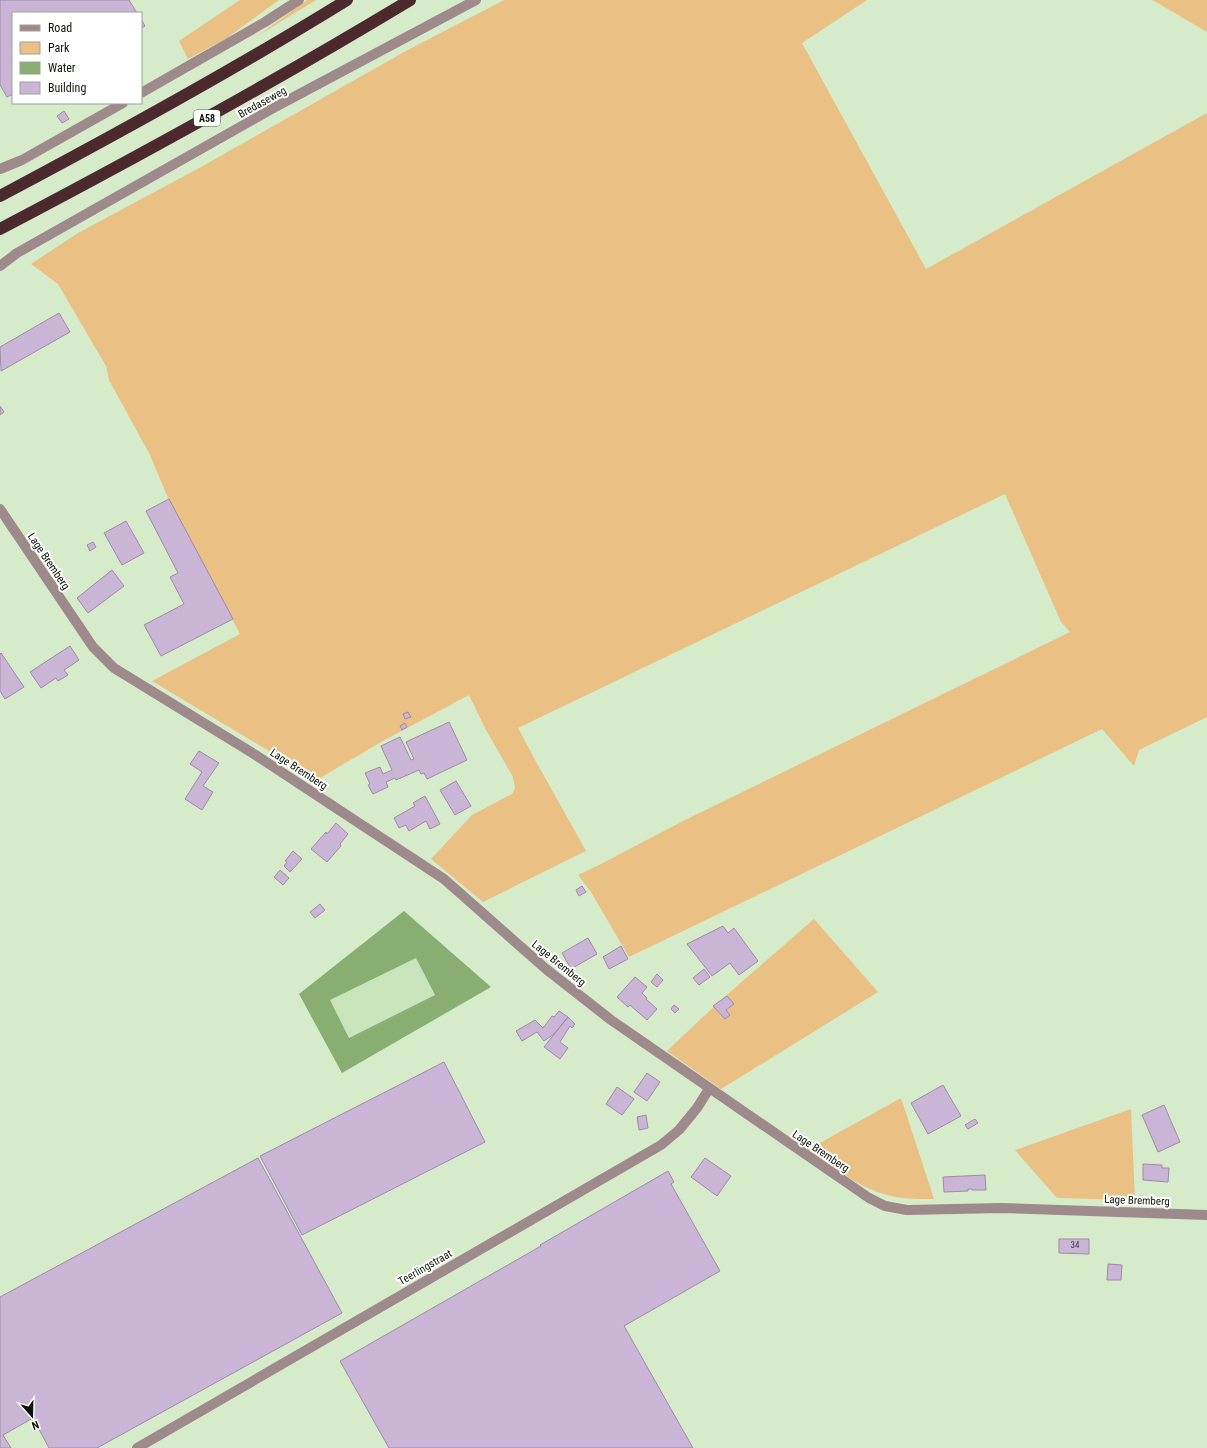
<svg xmlns="http://www.w3.org/2000/svg" width="1207" height="1448" font-family="'Roboto Condensed',sans-serif">
  <style>
    .built { fill: #c9e3ba }
    .green { fill: #ebc085 }
    .water { fill: #88ae71; fill-rule: evenodd }
    .building { fill: #cbb5d6; stroke: #9f8aaa }
    .lines { fill: none; stroke-linecap: round; stroke-linejoin: round }
    .minor { stroke: #9e8a8b; stroke-width: 10 }
    .motorway { stroke: #4c292d; stroke-width: 12 }
    .labels { text-anchor: middle; stroke-width: 4; stroke-linejoin: round; paint-order: stroke }
    .number-label { font-size: 9px; fill: #3c3d3c }
    .shield { fill: #fff; stroke: #565b53; stroke-width: 1 }
    .shield-label { font-size: 10px; font-weight: bold; fill: #0d1509 }
    .street-label { font-size: 11px; fill: #0d1509; stroke: #fff }
  </style>
  <rect width="100%" height="100%" fill="#d5ebc9"/>
  <path class="built" d="M 416,957 L 435,995 L 349,1038 L 330,1000 Z"/>
  <path class="green" d="M 240,0 L 279,0 L 227,38 L 188,59 L 179,41 Z
    M 307,0 L 316,0 L 256,37 Z
    M 504,0 L 867,0 L 802,43 L 926,269 L 1207,113 L 1207,717 L 1139,750 L 1134,766 L 1102,729 L 629,957 L 591,892 L 578,875 L 599,865 L 685,820 L 1070,632 L 1061,622 L 1005,494 L 518,728 L 534,758 L 586,851 L 483,902 L 431,859 L 472,815 L 512,794 L 515,788 L 513,777 L 485,728 L 469,695 L 381,742 L 315,781 L 284,760 L 152,681 L 240,634 L 168,498 L 150,455 L 109,380 L 106,366 L 58,284 L 31,264 L 78,233 L 201,167 L 404,52 Z
    M 1152,0 L 1207,0 L 1207,32 L 1156,2 Z
    M 814,919 L 878,992 L 721,1089 L 667,1051 L 722,999 Z
    M 901,1098 L 934,1199 C 924,1199 913,1199 903,1198 C 866,1194 837,1170 807,1150 Z
    M 1131,1109 L 1135,1200 L 1057,1198 L 1015,1150 Z"/>
  <path class="water" d="M 404,911 L 491,987 L 342,1073 L 299,994 ZM 416,958 L 435,995 L 349,1038 L 330,1000 Z"/>
  <path class="building" d="M 0,0 L 129,0 L 137,13 L 13,13 L 13,94 L 7,97 L 0,85 Z
    M 141,19 L 145,26 L 141,28 Z
    M 64,111 L 69,119 L 62,123 L 57,116 Z
    M 59,313 L 70,332 L 1,371 L 0,347 Z
    M 0,406 L 4,412 L 0,415 Z
    M 169,499 L 233,619 L 161,656 L 144,625 L 184,604 L 170,577 L 178,573 L 146,511 Z
    M 126,521 L 144,553 L 122,565 L 104,533 Z
    M 93,542 L 96,547 L 90,551 L 87,545 Z
    M 112,570 L 124,586 L 88,613 L 77,598 Z
    M 70,646 L 79,660 L 64,670 L 68,675 L 58,681 L 56,678 L 41,688 L 30,672 Z
    M 1,653 L 24,687 L 5,699 L 0,691 L 0,654 Z
    M 408,712 L 411,717 L 405,719 L 403,714 Z
    M 449,722 L 467,760 L 427,779 L 424,773 L 421,774 L 419,770 L 396,780 L 395,778 L 386,782 L 388,787 L 373,794 L 368,785 L 370,784 L 365,773 L 380,767 L 383,774 L 392,770 L 381,746 L 400,737 L 411,760 L 414,759 L 406,742 Z
    M 405,723 L 407,727 L 402,730 L 400,726 Z
    M 199,751 L 219,763 L 203,786 L 213,792 L 202,810 L 185,799 L 202,772 L 190,764 Z
    M 456,781 L 471,806 L 455,815 L 440,790 Z
    M 425,796 L 440,824 L 430,829 L 426,821 L 409,831 L 406,825 L 399,828 L 394,818 L 415,806 L 413,803 Z
    M 336,823 L 348,834 L 340,844 L 341,846 L 327,862 L 311,849 L 326,832 L 327,834 Z
    M 293,851 L 302,859 L 290,872 L 284,866 L 287,862 L 285,861 Z
    M 280,870 L 289,878 L 283,885 L 274,877 Z
    M 582,886 L 586,892 L 579,896 L 576,890 Z
    M 320,904 L 325,910 L 315,918 L 310,912 Z
    M 723,926 L 728,933 L 734,928 L 758,961 L 739,975 L 730,963 L 712,976 L 687,944 Z
    M 588,938 L 597,954 L 571,969 L 562,953 Z
    M 621,946 L 628,959 L 609,969 L 603,957 Z
    M 704,969 L 710,977 L 699,985 L 693,978 Z
    M 657,974 L 663,980 L 657,987 L 651,982 Z
    M 635,977 L 647,987 L 642,993 L 647,998 L 646,999 L 657,1009 L 647,1020 L 630,1005 L 628,1007 L 617,997 Z
    M 727,996 L 734,1004 L 726,1010 L 730,1015 L 725,1019 L 713,1006 Z
    M 674,1005 L 679,1009 L 675,1013 L 671,1009 Z
    M 559,1011 L 568,1017 L 554,1034 L 544,1041 L 537,1032 L 522,1041 L 516,1031 L 535,1020 L 543,1028 L 552,1016 L 554,1017 Z
    M 568,1017 L 575,1024 L 572,1028 L 570,1026 L 560,1042 L 568,1048 L 560,1059 L 544,1047 Z
    M 444,1062 L 485,1142 L 302,1235 L 260,1156 Z
    M 647,1073 L 660,1082 L 647,1101 L 634,1092 Z
    M 943,1085 L 961,1116 L 928,1134 L 911,1103 Z
    M 617,1087 L 634,1099 L 622,1115 L 606,1104 Z
    M 1164,1105 L 1180,1142 L 1158,1152 L 1142,1115 Z
    M 646,1115 L 648,1128 L 639,1130 L 637,1117 Z
    M 975,1119 L 978,1123 L 968,1129 L 965,1125 Z
    M 258,1158 L 342,1313 L 97,1448 L 49,1448 L 33,1418 L 3,1435 L 11,1448 L 0,1448 L 0,1297 Z
    M 705,1158 L 731,1176 L 717,1196 L 691,1177 Z
    M 1143,1164 L 1162,1165 L 1162,1168 L 1169,1168 L 1168,1182 L 1143,1180 Z
    M 668,1171 L 674,1182 L 671,1184 L 720,1271 L 624,1326 L 693,1448 L 389,1448 L 340,1361 L 541,1246 L 540,1245 Z
    M 985,1175 L 986,1190 L 972,1190 L 972,1189 L 968,1189 L 968,1191 L 944,1192 L 943,1177 Z
    M 1059,1239 L 1089,1239 L 1089,1254 L 1059,1253 Z
    M 1108,1264 L 1122,1265 L 1121,1280 L 1107,1280 Z"/>
  <g class="lines">
    <path class="minor" d="M 141,93 L 265,22 L 299,0
      M 0,169 L 22,160 L 123,103
      M 0,266 L 17,253 L 277,106 L 476,0
      M 0,509 L 93,647 L 114,668 L 254,754 L 444,879 L 546,969 L 611,1020 L 869,1198 L 885,1206 L 907,1210 L 1002,1208 L 1207,1215
      M 137,1448 L 661,1145 L 679,1130 L 697,1108 L 709,1089"/>
    <path class="motorway" d="M 0,196 C 117,134 234,70 347,0
      M 0,229 C 139,156 276,81 410,0"/>
  </g>
  <g class="labels">
    <g class="number-label">
      <text x="1075" y="1248">34</text>
    </g>
    <rect class="shield" x="194" y="110" width="26" height="16" rx="3"/>
    <g class="shield-label">
      <text x="207" y="122">A58</text>
    </g>
    <g class="street-label">
      <text transform="translate(262 102) rotate(-29)" y="4">Bredaseweg</text>
      <text transform="translate(49 561) rotate(56)" y="4">Lage Bremberg</text>
      <text transform="translate(299 769) rotate(33)" y="4">Lage Bremberg</text>
      <text transform="translate(559 963) rotate(39)" y="4">Lage Bremberg</text>
      <text transform="translate(821 1151) rotate(34)" y="4">Lage Bremberg</text>
      <text transform="translate(1137 1200) rotate(2)" y="4">Lage Bremberg</text>
      <text transform="translate(425 1267) rotate(-30)" y="4">Teerlingstraat</text>
    </g>
  </g>
  <rect x="12" y="12" width="130" height="92" fill="#ffffff" stroke="#9ea19d"/>
  <rect x="20" y="25" width="20" height="6" fill="#9e8a8b" stroke="#9ea19d"/>
  <text x="48" y="32" font-size="12" fill="#0d1509">Road</text>
  <rect x="20" y="42" width="20" height="12" fill="#ebc085" stroke="#9ea19d"/>
  <text x="48" y="52" font-size="12" fill="#0d1509">Park</text>
  <rect x="20" y="62" width="20" height="12" fill="#88ae71" stroke="#9ea19d"/>
  <text x="48" y="72" font-size="12" fill="#0d1509">Water</text>
  <rect x="20" y="82" width="20" height="12" fill="#cbb5d6" stroke="#9ea19d"/>
  <text x="48" y="92" font-size="12" fill="#0d1509">Building</text>
  <g transform="translate(32 1416) rotate(160)" stroke="#ffffff" stroke-width="3" paint-order="stroke">
  <path d="M0-3L7 15L0 10L-7 15Z" fill="#0d1509"/>
  <text y="-6" font-size="11" font-weight="bold" text-anchor="middle" fill="#0d1509">N</text>
  </g>
</svg>
